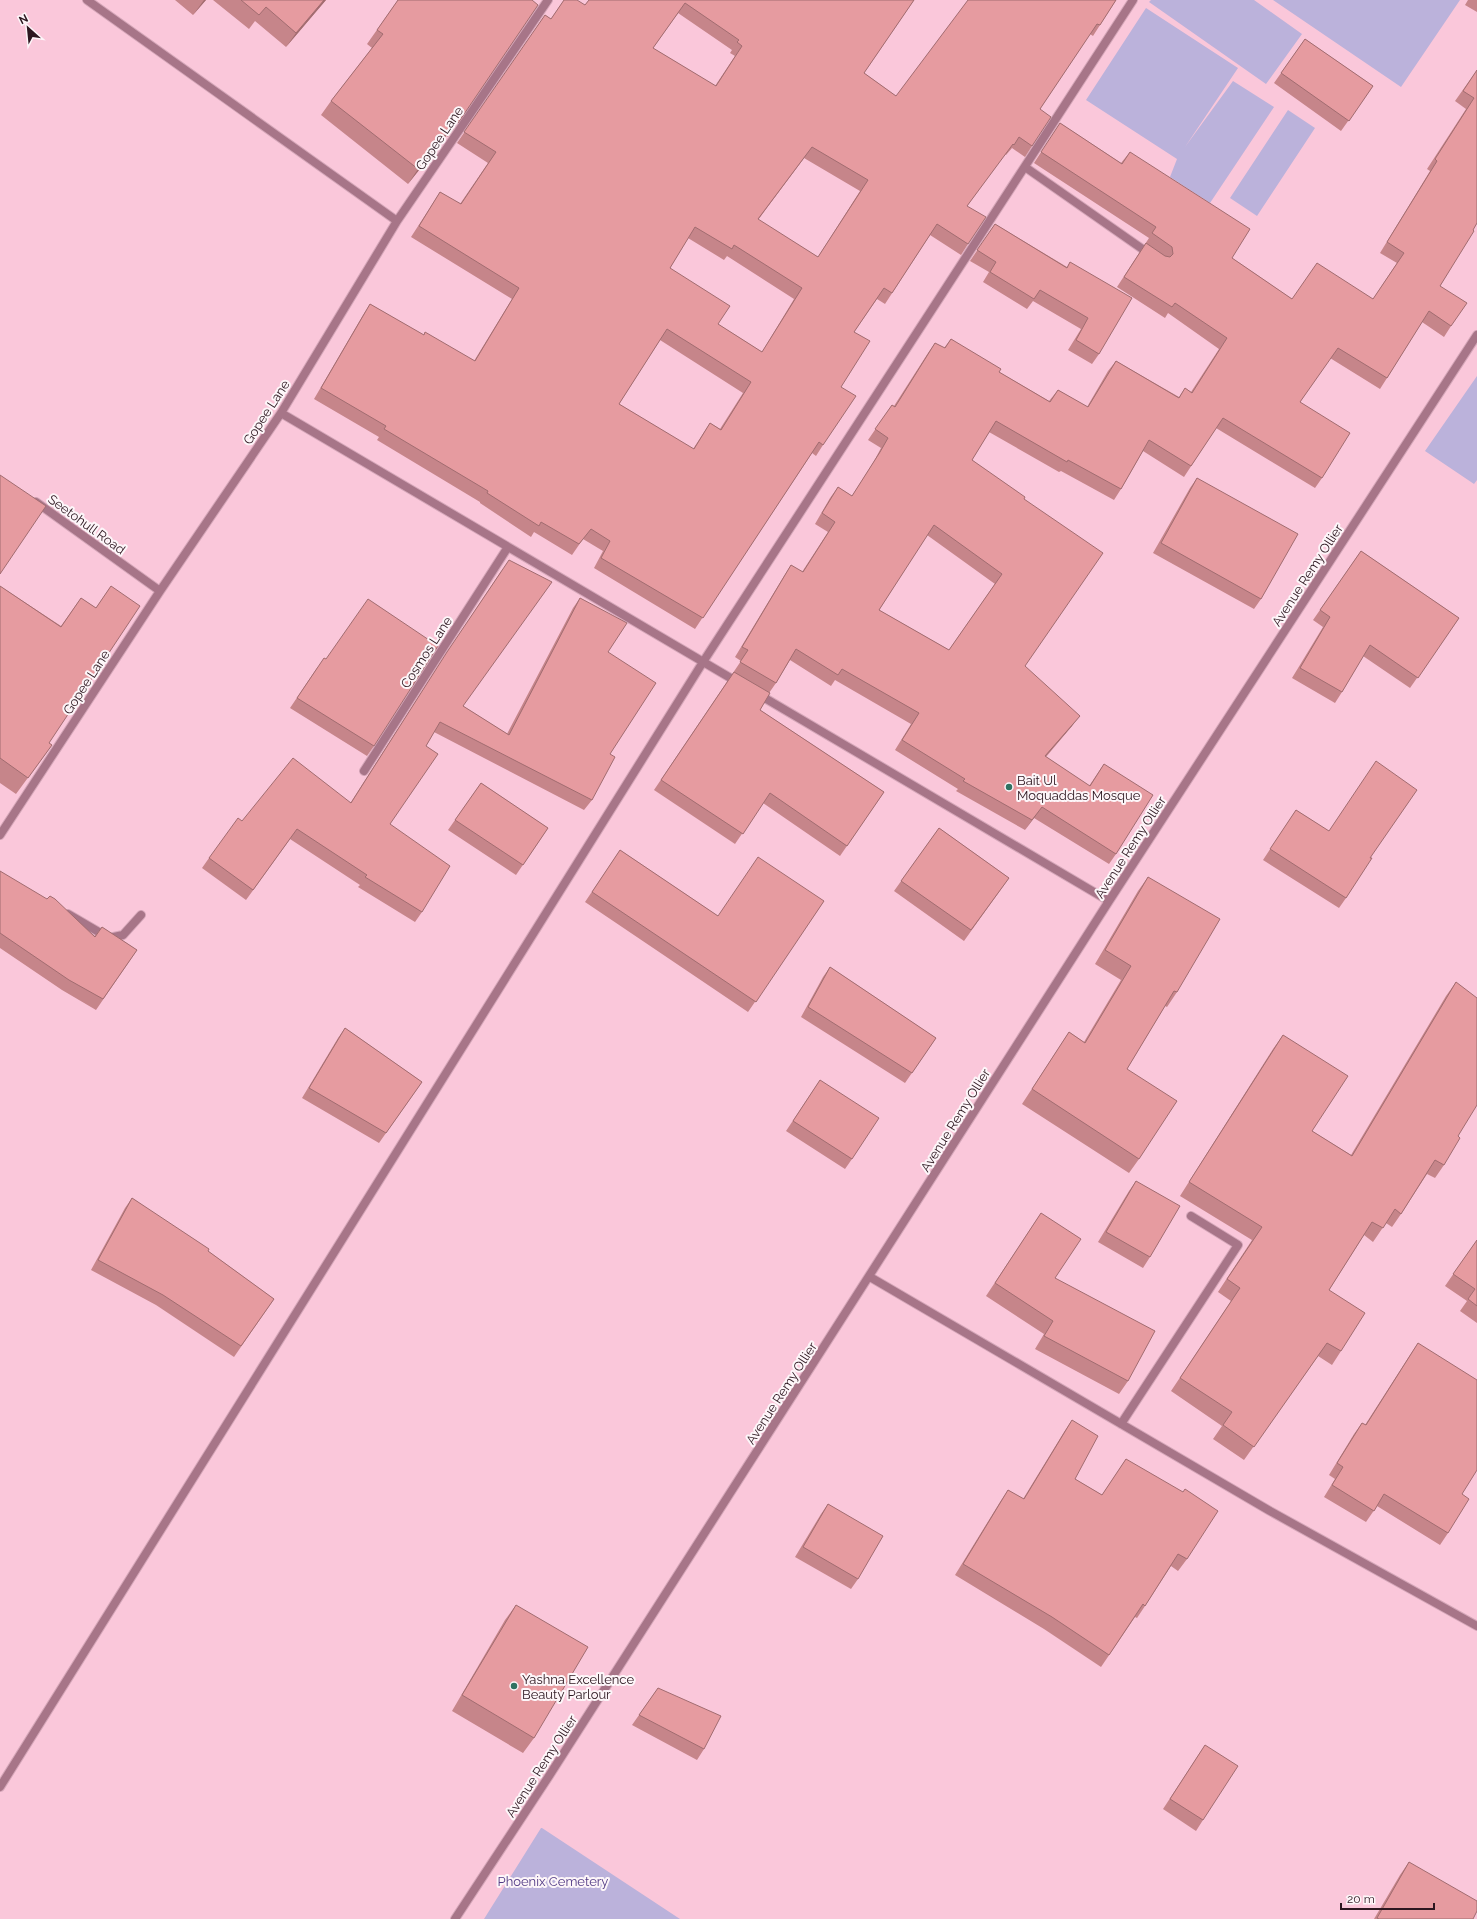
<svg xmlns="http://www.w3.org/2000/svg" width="1477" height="1919" font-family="Raleway,sans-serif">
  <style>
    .green { fill: #bbb2db }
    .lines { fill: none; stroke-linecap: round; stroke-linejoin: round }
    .service-casing { stroke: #d5a7b9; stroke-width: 10 }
    .minor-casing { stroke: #d5a7b9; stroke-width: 10 }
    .service { stroke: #a77588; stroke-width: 8 }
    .minor { stroke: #a77588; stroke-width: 8 }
    .wall { fill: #c6858a; fill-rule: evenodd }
    .shaded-wall { fill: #a16c70 }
    .building { fill: #e69ba0; stroke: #a16c70; fill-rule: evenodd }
    .poi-dot { fill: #307262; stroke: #fdf6f9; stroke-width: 1.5 }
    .labels { text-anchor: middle; stroke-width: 4; stroke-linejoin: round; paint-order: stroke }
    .street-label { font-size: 13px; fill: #2d1720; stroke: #fdf6f9 }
    .poi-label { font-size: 13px; fill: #2d1720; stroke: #fdf6f9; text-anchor: start }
    .park-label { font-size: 13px; fill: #513a85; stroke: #fdf6f9 }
  </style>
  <rect width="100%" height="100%" fill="#fac7da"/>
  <path class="green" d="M 1151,0 L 1254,0 L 1302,34 L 1266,84 L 1149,2 Z
    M 1273,0 L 1460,0 L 1401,87 Z
    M 1146,8 L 1238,68 L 1185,147 L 1233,81 L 1274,107 L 1210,203 L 1170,177 L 1177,159 L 1086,100 Z
    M 1288,110 L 1315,128 L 1257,216 L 1230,198 Z
    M 1477,376 L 1477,480 L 1474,484 L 1425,451 Z
    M 541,1828 L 542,1828 L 680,1919 L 484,1919 Z"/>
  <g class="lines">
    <g class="service-casing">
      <path id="service" d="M 68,914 L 109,938 L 123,935 L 141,915"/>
    </g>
    <g class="minor-casing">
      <path id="minor" d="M 87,0 L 397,221
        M 1025,167 L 1151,255
        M 281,413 L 739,683
        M 36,502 L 160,591
        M 758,694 L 1109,901
        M 364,771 L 508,547
        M 0,835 L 160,591 L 281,413 L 397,221 L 548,0
        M 870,1277 L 1270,1511 L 1477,1626
        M 1121,1424 L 1238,1245 L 1191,1216
        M 0,1787 L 703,662 L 1133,0
        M 455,1919 L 549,1776 L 1109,901 L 1477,335"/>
    </g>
    <use href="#service" class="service"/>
    <use href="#minor" class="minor"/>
  </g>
  <path class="wall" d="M 175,0 L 206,0 L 193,15 Z
    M 213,0 L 326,0 L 286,47 L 255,21 L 249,29 Z
    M 398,0 L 538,5 L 448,137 L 446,136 L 408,184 L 321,115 L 331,101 L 372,48 L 367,44 Z
    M 564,0 L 585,5 L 589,0 L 914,0 L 864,73 L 896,96 L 1116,0 L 1100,25 L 1093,36 L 1090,34 L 1040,109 L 1032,146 L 1025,157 L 1012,148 L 1006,155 L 1005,154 L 967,206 L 968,244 L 961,255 L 930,235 L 885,304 L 877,299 L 854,332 L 841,387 L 823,445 L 816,456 L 812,453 L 695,629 L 594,568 L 603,551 L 583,539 L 572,555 L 534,532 L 531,537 L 480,503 L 480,502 L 377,440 L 379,437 L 314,399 L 363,315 L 370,304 L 423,335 L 474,361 L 512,299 L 411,237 L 433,203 L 440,192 L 460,204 L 488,163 L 457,143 L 545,15 L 551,19 ZM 678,13 L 732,50 L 730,53 L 735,56 L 715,86 L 653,48 ZM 804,158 L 860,191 L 818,257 L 758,220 ZM 688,238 L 724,260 L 727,256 L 794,299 L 762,352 L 718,324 L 670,268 ZM 660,340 L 743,393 L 720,429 L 710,423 L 693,449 L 619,404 Z
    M 1468,0 L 1477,0 L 1477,12 L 1465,5 Z
    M 1305,39 L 1373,86 L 1341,131 L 1274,83 Z
    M 1477,70 L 1477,223 L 1440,286 L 1451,326 L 1444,337 L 1422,322 L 1387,378 L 1380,389 L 1330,358 L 1300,402 L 1322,478 L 1315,488 L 1216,428 L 1184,477 L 1143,451 L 1121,489 L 1114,500 L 1061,471 L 1059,472 L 989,432 L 972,460 L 1024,499 L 1025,666 L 1072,726 L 1046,757 L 1089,786 L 1104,764 L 1116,854 L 1109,864 L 1034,818 L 1025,830 L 956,791 L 958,789 L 895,750 L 911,724 L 835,680 L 831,686 L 790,660 L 776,683 L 769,693 L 760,710 L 884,792 L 840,856 L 763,803 L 735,844 L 654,790 L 741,661 L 735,657 L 784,576 L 791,565 L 802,572 L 828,532 L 815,524 L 830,498 L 838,487 L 852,496 L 873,463 L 881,448 L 868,440 L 892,405 L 894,406 L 928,353 L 935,343 L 944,348 L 951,339 L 999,372 L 1049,401 L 1058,390 L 1087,407 L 1108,371 L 1116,361 L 1179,397 L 1185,388 L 1191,392 L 1219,349 L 1168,313 L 1165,318 L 1117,287 L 1149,238 L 1034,163 L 1060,123 L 1121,163 L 1130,152 L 1232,258 L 1292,299 L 1373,299 L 1397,263 L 1380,253 L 1430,171 L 1427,169 L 1466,109 L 1455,101 ZM 927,535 L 995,584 L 949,650 L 879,610 Z
    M 995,224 L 1067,267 L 1070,262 L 1099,354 L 1092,364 L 1068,350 L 1081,329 L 1033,301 L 1027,309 L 983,282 L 989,272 L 970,261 Z
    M 1197,478 L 1261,599 L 1254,609 L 1153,553 L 1190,488 Z
    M 1361,551 L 1459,618 L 1410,688 L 1363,656 L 1342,692 L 1335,703 L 1292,678 L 1323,627 L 1313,620 Z
    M 502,570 L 463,706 L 507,734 L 573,608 L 580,598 L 608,652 L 610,754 L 592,800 L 584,810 L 434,732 L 426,746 L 390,824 L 422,912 L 415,922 L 358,887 L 360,885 L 290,839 L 246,900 L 202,868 L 209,858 L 242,821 L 351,802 L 440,663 Z
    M 0,586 L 61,626 L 81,598 L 96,608 L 111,586 L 49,743 L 52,745 L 16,794 L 0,783 Z
    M 317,668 L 374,746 L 367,756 L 290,708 Z
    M 481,783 L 548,828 L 516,875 L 448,830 Z
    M 1296,810 L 1370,858 L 1346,898 L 1339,908 L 1263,860 Z
    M 939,828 L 1009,878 L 964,941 L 894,891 Z
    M 620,850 L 718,916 L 824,901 L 748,1012 L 585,902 Z
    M 0,871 L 95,936 L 102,927 L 137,950 L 96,1010 L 62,990 L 0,948 Z
    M 1148,877 L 1177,992 L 1167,1007 L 1165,1006 L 1127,1069 L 1139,1159 L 1129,1173 L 1022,1104 L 1069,1032 L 1084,1042 L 1121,980 L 1095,964 L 1138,891 Z
    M 830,967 L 936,1038 L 905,1083 L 801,1017 L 823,977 Z
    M 1456,982 L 1458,1136 L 1444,1165 L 1435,1178 L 1427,1174 L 1401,1214 L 1392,1227 L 1386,1223 L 1373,1242 L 1364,1235 L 1329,1290 L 1341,1351 L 1332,1365 L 1318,1356 L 1244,1460 L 1213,1439 L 1222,1426 L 1171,1391 L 1231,1301 L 1218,1292 L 1252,1240 L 1180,1196 L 1273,1049 L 1283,1035 L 1312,1131 L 1351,1155 L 1446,996 Z
    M 345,1028 L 422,1082 L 379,1143 L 302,1098 L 338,1038 Z
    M 820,1080 L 852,1159 L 845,1169 L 786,1131 Z
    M 1136,1181 L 1150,1257 L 1143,1268 L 1098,1242 L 1129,1191 Z
    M 132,1198 L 208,1251 L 274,1299 L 234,1357 L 156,1305 L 91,1270 L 125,1208 Z
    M 1041,1213 L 1055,1278 L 1128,1381 L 1119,1394 L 1035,1349 L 1044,1334 L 986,1296 Z
    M 1477,1240 L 1477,1323 L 1460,1311 L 1467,1301 L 1445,1286 Z
    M 1418,1343 L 1462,1494 L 1448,1533 L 1440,1545 L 1377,1506 L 1366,1522 L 1324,1497 L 1335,1479 L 1329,1475 L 1354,1434 L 1362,1423 L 1365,1425 L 1410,1355 Z
    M 1072,1420 L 1075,1479 L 1102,1495 L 1126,1459 L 1187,1559 L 1178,1571 L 1171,1566 L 1145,1606 L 1137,1618 L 1135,1617 L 1101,1667 L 1044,1629 L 955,1575 L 1000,1502 L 1008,1490 L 1023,1499 L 1064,1432 Z
    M 828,1504 L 858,1579 L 851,1589 L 795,1557 L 821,1514 Z
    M 516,1605 L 534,1738 L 523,1753 L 452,1711 L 505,1620 Z
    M 658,1688 L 704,1749 L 697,1760 L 632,1725 Z
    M 1205,1745 L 1203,1820 L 1196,1831 L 1163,1809 Z
    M 1409,1862 L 1473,1919 L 1374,1919 L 1400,1875 Z"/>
  <path class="shaded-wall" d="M 204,0 L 206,0 L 193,15 Z
    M 324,0 L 326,0 L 286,47 L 296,33 Z
    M 456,121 L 446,136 L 408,184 L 418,169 Z
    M 812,147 L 804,158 L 750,230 L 758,219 Z
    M 1080,716 L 1072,726 L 1037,766 L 1045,756 Z
    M 1042,807 L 1034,818 L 1025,830 L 1032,820 Z"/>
  <path class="building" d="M 241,0 L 324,0 L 296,33 L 266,7 L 259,15 Z
    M 398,0 L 532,0 L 538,5 L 458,123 L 456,121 L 418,169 L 331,101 L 383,34 L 377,30 Z
    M 564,0 L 577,0 L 585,5 L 589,0 L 914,0 L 864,73 L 896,96 L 968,0 L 1116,0 L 1100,25 L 1097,24 L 1040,109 L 1051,117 L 1032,146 L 1019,137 L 1014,145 L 1013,144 L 967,206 L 986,217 L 968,244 L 937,224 L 892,293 L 884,288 L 854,332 L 870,341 L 841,387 L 856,396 L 823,445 L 819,442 L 703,618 L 601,558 L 610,541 L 591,529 L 579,544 L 541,522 L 539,526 L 487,493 L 488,491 L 384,429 L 386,426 L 321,388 L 370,304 L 424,335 L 425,332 L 475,361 L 519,288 L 419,226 L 440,192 L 461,204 L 496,152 L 464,132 L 545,15 L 551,19 ZM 685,3 L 739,40 L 737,42 L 742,46 L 716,86 L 653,48 ZM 812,147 L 868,180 L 818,257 L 758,219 ZM 695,227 L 732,249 L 734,245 L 802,288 L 762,352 L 718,324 L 730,306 L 670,268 ZM 667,329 L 751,382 L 721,430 L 710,423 L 694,449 L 619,404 Z
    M 1305,39 L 1373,86 L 1349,121 L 1281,73 Z
    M 1477,70 L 1477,223 L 1473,230 L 1474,231 L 1440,286 L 1467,303 L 1451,326 L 1429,311 L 1387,378 L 1338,348 L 1300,402 L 1350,433 L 1322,478 L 1223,418 L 1191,466 L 1149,440 L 1121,489 L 1068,460 L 1067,462 L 996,421 L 972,460 L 1025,497 L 1024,499 L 1103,553 L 1025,666 L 1080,716 L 1045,756 L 1090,786 L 1104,764 L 1153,795 L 1116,854 L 1042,807 L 1032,820 L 963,781 L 965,779 L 902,740 L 919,713 L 842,669 L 838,675 L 796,649 L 776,683 L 740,662 L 748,650 L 742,647 L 791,565 L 803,572 L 835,522 L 822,513 L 838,487 L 852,496 L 880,452 L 888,438 L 875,429 L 892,405 L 895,407 L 935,343 L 945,348 L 951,339 L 1001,369 L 999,372 L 1050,402 L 1058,390 L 1088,407 L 1116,361 L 1179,398 L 1185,388 L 1192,393 L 1227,338 L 1175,303 L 1172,307 L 1124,277 L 1146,243 L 1165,256 L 1170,257 L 1173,254 L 1172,247 L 1152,233 L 1156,227 L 1041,152 L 1060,123 L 1122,164 L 1130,152 L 1250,229 L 1232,258 L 1292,299 L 1317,263 L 1373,299 L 1404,253 L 1387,242 L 1437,161 L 1435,159 L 1474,98 L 1463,91 ZM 934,525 L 1002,574 L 949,650 L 879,610 Z
    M 995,224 L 1067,268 L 1070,262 L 1132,298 L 1099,354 L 1076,340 L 1088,318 L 1040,290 L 1034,299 L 990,272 L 996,262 L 977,250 Z
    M 0,475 L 46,506 L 0,574 Z
    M 1197,478 L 1298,534 L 1261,599 L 1161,543 Z
    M 1361,551 L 1459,618 L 1418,678 L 1370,645 L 1342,692 L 1300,668 L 1330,617 L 1320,610 Z
    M 509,560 L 552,582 L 463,706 L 509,735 L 580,598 L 627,623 L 608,652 L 656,683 L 610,754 L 615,757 L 592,800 L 440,722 L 426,746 L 438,754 L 390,824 L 450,866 L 422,912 L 365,877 L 367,875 L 297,829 L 253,890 L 209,858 L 238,818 L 242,821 L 293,758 L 351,803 L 447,652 Z
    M 0,586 L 61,627 L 81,598 L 96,608 L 111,586 L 140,606 L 49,743 L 52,745 L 28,778 L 0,758 Z
    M 368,599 L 438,646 L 374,746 L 297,698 L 324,658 L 326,659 Z
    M 734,672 L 770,693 L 760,710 L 884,792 L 847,846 L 770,793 L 743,834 L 661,780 Z
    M 1376,761 L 1417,790 L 1370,858 L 1372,858 L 1346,898 L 1270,849 L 1296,810 L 1329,831 Z
    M 481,783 L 548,828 L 523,865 L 455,820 Z
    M 939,828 L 1009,878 L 971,930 L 901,881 Z
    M 620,850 L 718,916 L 758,857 L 824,901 L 756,1002 L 592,892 Z
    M 0,871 L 47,899 L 50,896 L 55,899 L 95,937 L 102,927 L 137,950 L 103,999 L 69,980 L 0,933 Z
    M 1148,877 L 1220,919 L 1177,992 L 1174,991 L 1127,1069 L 1177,1101 L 1139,1159 L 1032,1089 L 1069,1032 L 1085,1043 L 1131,966 L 1105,950 Z
    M 830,967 L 936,1038 L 912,1073 L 808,1007 Z
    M 1456,982 L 1477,998 L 1477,1105 L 1458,1136 L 1460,1138 L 1444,1165 L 1435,1160 L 1401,1214 L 1395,1209 L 1383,1228 L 1372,1222 L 1329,1290 L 1365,1313 L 1341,1351 L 1327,1343 L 1254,1447 L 1223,1425 L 1232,1412 L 1180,1378 L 1240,1288 L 1227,1279 L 1262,1227 L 1189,1182 L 1283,1035 L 1348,1076 L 1312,1131 L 1352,1156 Z
    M 345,1028 L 422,1082 L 386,1133 L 309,1088 Z
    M 820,1080 L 879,1118 L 852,1159 L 793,1121 Z
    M 1136,1181 L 1180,1206 L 1150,1257 L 1106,1232 Z
    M 132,1198 L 209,1249 L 208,1251 L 274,1299 L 241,1346 L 163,1295 L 98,1260 Z
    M 1041,1213 L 1081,1239 L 1055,1278 L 1155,1331 L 1128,1381 L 1044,1336 L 1053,1321 L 995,1283 Z
    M 1477,1240 L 1477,1306 L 1468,1299 L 1475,1289 L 1453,1274 Z
    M 1418,1343 L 1477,1380 L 1477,1470 L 1462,1494 L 1469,1499 L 1448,1533 L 1384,1494 L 1374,1511 L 1332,1485 L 1343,1467 L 1337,1463 L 1362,1423 L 1366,1425 Z
    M 1072,1420 L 1098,1436 L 1075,1479 L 1102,1495 L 1126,1459 L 1183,1492 L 1185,1489 L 1218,1511 L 1187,1559 L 1178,1554 L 1145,1606 L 1143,1604 L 1109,1655 L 1052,1617 L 963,1564 L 1008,1490 L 1024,1499 Z
    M 828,1504 L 883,1536 L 858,1579 L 803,1547 Z
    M 516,1605 L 588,1647 L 534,1738 L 462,1695 Z
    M 658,1688 L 721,1716 L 704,1749 L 639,1715 Z
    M 1205,1745 L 1238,1766 L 1203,1820 L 1170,1799 Z
    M 1409,1862 L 1477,1901 L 1477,1911 L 1473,1919 L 1379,1919 L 1377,1918 Z"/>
  <g class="poi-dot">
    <circle cx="1009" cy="787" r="4"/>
    <circle cx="514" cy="1686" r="4"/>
  </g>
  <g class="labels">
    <g class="street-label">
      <text transform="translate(439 138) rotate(-56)" y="5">Gopee Lane</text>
      <text transform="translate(266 412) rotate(-57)" y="5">Gopee Lane</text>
      <text transform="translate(87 524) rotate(36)" y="5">Seetohull Road</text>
      <text transform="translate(1307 575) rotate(-57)" y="5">Avenue Remy Ollier</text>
      <text transform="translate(426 652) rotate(-57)" y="5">Cosmos Lane</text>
      <text transform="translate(86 682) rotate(-57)" y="5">Gopee Lane</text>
      <text transform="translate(1130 847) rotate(-57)" y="5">Avenue Remy Ollier</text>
      <text transform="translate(955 1120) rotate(-58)" y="5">Avenue Remy Ollier</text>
      <text transform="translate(781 1393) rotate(-57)" y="5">Avenue Remy Ollier</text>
      <text transform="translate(541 1766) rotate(-57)" y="5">Avenue Remy Ollier</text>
    </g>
    <g class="poi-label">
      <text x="1017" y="785">Bait Ul<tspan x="1017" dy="15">Moquaddas Mosque</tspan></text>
      <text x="522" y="1684">Yashna Excellence<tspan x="522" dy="15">Beauty Parlour</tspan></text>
    </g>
    <g class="park-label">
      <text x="553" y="1886">Phoenix Cemetery</text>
    </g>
  </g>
  <g transform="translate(28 28) rotate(333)" stroke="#fdf6f9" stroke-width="3" paint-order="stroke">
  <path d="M0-3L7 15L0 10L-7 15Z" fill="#2d1720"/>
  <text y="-6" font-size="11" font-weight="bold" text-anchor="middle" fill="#2d1720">N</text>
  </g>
  <path d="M1341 1903v6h93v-6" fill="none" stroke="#2d1720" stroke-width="2"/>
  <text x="1347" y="1903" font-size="12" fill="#2d1720" stroke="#fdf6f9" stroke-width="3" paint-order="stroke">20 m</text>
</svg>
